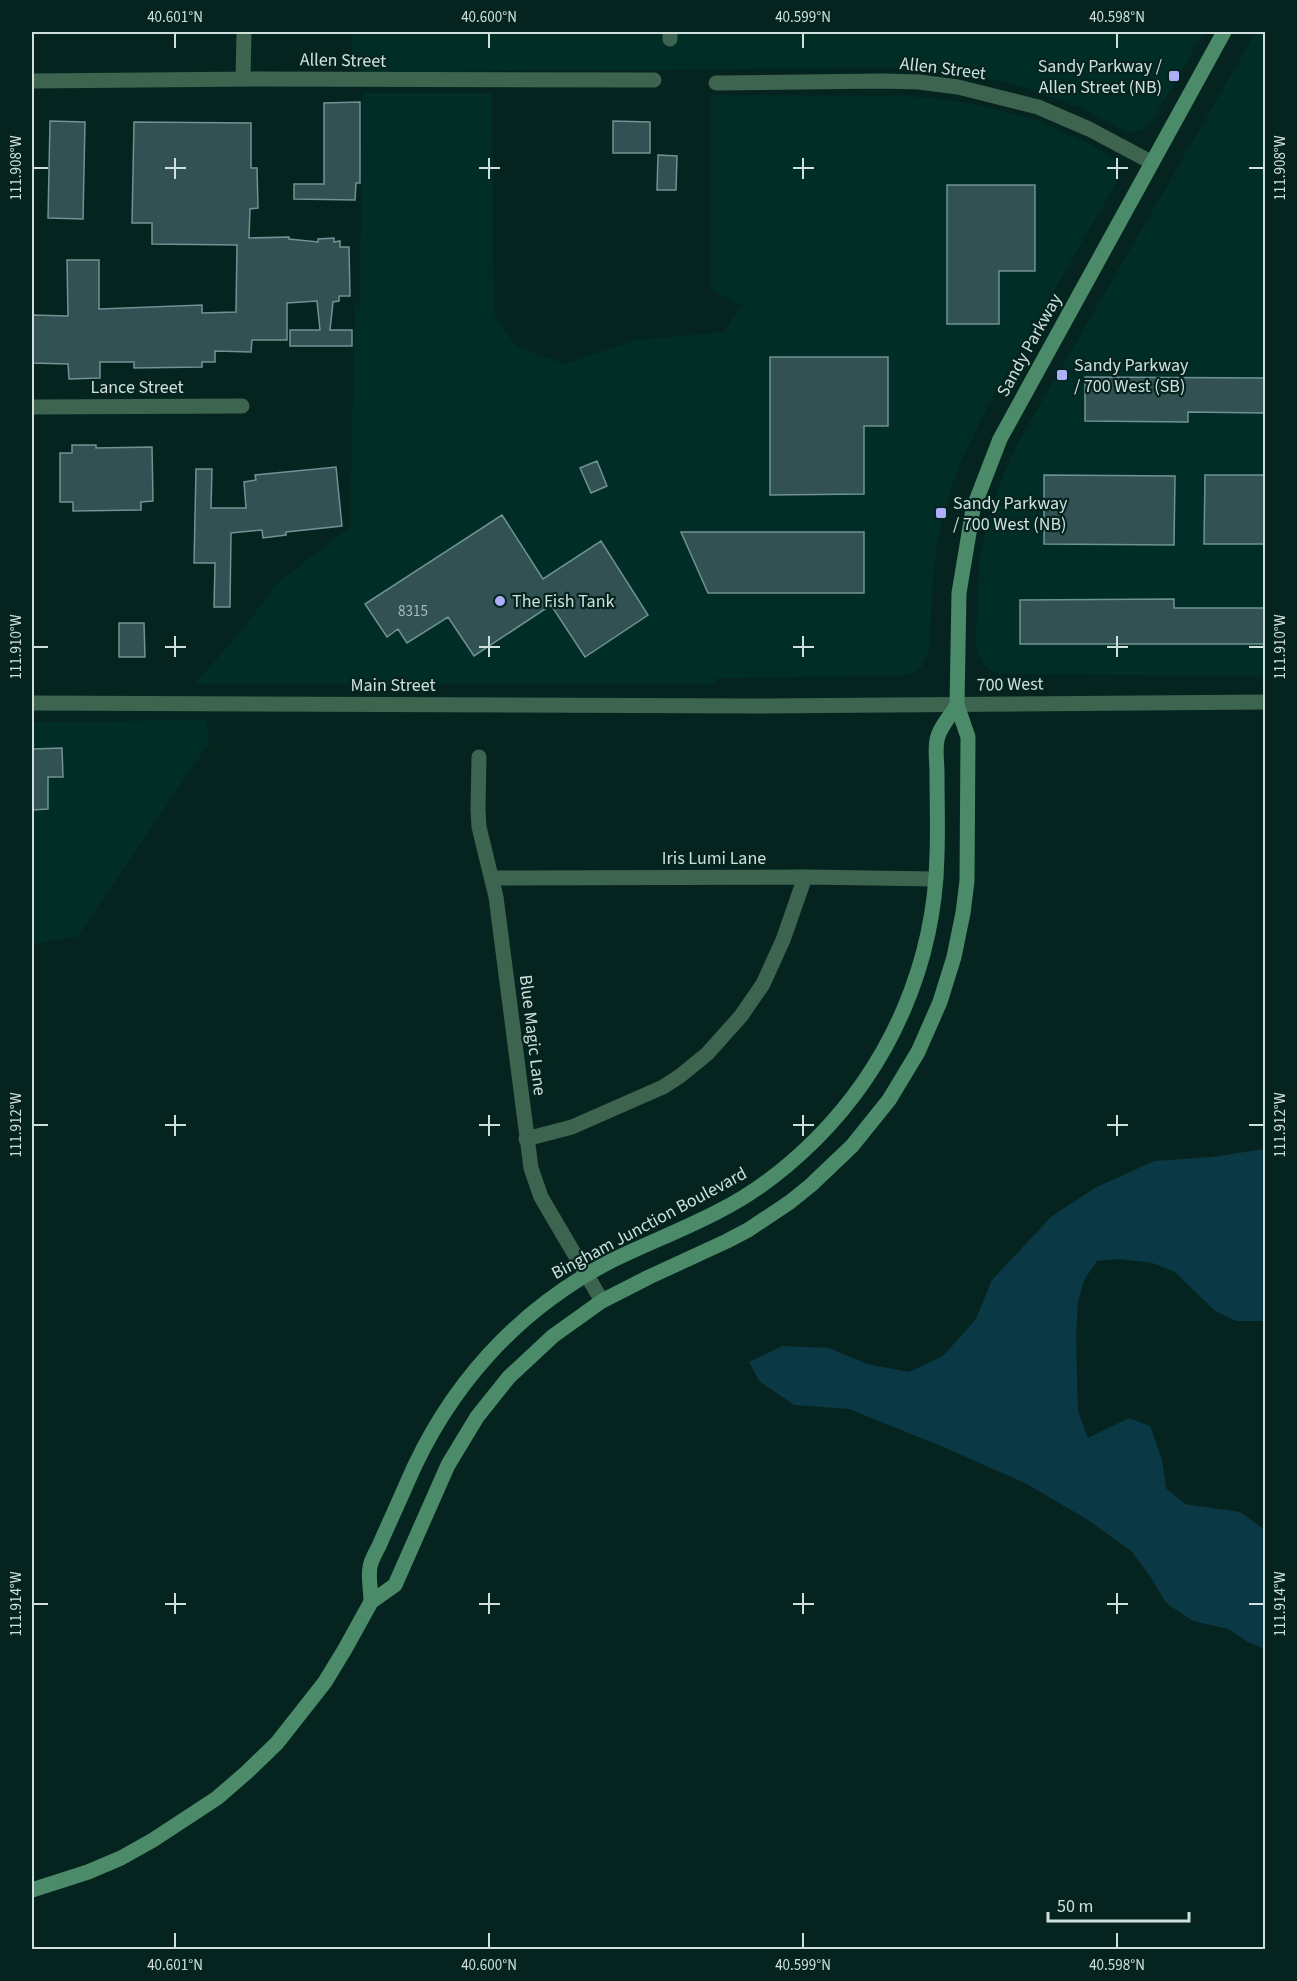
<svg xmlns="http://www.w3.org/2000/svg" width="1297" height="1981" font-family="'Source Sans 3',sans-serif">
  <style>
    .built { fill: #002e27 }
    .water { fill: #0a3845 }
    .building { fill: #315153; stroke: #709294; stroke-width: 1.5 }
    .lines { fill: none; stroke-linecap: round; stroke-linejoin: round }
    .minor { stroke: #3d644e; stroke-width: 15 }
    .tertiary { stroke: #3d644e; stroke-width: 15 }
    .secondary { stroke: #4b8b69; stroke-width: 15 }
    .ticks { fill: none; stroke: #cfe0dc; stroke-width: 2 }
    .poi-dot { fill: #afaefa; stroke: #05241f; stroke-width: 2 }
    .labels { text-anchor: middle; stroke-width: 4.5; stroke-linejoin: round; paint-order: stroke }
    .number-label { font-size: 15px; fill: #a8bcba }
    .street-label { font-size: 18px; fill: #cfe0dc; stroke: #05241f }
    .poi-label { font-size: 18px; fill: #cfe0dc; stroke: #05241f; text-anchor: start }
    .neatline { fill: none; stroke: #cfe0dc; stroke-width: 2 }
    .ticks-label { font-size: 15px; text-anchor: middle; fill: #cfe0dc }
  </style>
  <rect width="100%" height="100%" fill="#05241f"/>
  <path class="built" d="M 352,32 L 1204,32 L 1152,121 L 1142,130 L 1129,133 L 1081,108 L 1017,85 L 973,75 L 918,68 L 362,72 L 352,65 Z
    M 1256,32 L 1265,32 L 1265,676 L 998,674 L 985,666 L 977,652 L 976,643 L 979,564 L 988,521 L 1001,480 L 1018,443 Z
    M 362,93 L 492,93 L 494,314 L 516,346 L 565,364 L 636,340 L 724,332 L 741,305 L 711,290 L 711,95 L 878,96 L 924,97 L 955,101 L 986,107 L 1036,120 L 1092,145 L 1113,158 L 1118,168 L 1116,183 L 991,400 L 959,465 L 945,508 L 937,543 L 933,577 L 929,651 L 921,668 L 914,673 L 902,676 L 715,678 L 715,684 L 195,684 L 248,623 L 276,584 L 350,527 L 355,305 L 360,305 Z
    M 206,720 L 209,743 L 77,937 L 32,944 L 32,722 Z"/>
  <path class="water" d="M 1265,1149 L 1265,1321 L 1236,1321 L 1215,1311 L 1175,1272 L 1152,1263 L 1119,1259 L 1097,1261 L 1084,1280 L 1078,1302 L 1076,1335 L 1078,1411 L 1088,1438 L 1129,1418 L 1150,1426 L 1162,1459 L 1166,1488 L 1185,1504 L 1240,1512 L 1265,1530 L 1265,1649 L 1248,1642 L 1228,1629 L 1193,1621 L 1166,1603 L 1150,1576 L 1131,1551 L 1088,1520 L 1025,1483 L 941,1446 L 849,1409 L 794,1405 L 759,1381 L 749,1362 L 782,1346 L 829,1348 L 867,1364 L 909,1372 L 943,1356 L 976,1319 L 992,1280 L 1052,1216 L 1095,1188 L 1154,1161 L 1211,1157 Z"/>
  <path class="building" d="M 360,102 L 360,183 L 356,183 L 355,200 L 294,199 L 294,184 L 324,184 L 324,103 Z
    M 50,121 L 85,122 L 83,219 L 48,218 Z
    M 613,121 L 650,122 L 650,153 L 613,153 Z
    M 134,122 L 251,123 L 251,168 L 257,168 L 258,208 L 250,209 L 249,238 L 289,237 L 289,239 L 318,242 L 318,239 L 334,238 L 334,242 L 340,241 L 340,247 L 349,247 L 350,296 L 339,296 L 339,301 L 333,302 L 330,330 L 352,330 L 352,346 L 290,346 L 290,330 L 320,330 L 317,301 L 287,303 L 287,340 L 252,340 L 251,352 L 215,351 L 215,362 L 202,362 L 202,367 L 134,368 L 134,362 L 100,362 L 100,378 L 69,379 L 68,364 L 32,363 L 32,315 L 68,316 L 67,260 L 99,260 L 99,309 L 202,305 L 202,313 L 236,312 L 237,245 L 152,244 L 152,223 L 132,223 Z
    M 658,155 L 677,156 L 676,190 L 657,190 Z
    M 947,185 L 1035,185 L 1035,271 L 999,271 L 999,324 L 947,324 Z
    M 770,357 L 888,357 L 888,426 L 864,426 L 864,494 L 770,495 Z
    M 1085,377 L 1266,378 L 1266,413 L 1188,412 L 1188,422 L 1085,421 Z
    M 72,445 L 96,445 L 96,448 L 152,447 L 153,501 L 141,502 L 141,510 L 73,511 L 73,502 L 60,502 L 60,453 L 72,453 Z
    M 597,461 L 607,486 L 591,493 L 580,468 Z
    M 336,467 L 342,526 L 286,532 L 286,535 L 263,538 L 262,530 L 231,533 L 230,607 L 214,607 L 215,563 L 194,563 L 196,469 L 212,469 L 211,508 L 246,508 L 244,482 L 256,480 L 255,475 Z
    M 1044,475 L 1175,476 L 1174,545 L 1044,544 Z
    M 1205,475 L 1266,475 L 1266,544 L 1204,544 Z
    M 502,515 L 543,579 L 601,541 L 648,615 L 585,657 L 551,605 L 474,656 L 448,617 L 407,643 L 398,629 L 387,637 L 365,604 Z
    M 681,532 L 864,532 L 864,593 L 708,593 Z
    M 1174,599 L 1174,608 L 1266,608 L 1266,644 L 1020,644 L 1020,600 Z
    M 119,623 L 144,623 L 145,657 L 119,657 Z
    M 62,748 L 63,777 L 48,777 L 48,809 L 32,810 L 32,749 Z"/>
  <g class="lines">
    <path class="minor" d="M 670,32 L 670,39
      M 243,79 L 244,32
      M 32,81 L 258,79 L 654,80
      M 716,83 L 882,81 L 919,82 L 958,87 L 1038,107 L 1089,129 L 1151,162
      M 32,407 L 242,406
      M 479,757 L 478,810 L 479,827 L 496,897 L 531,1168 L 541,1197 L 602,1301
      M 492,878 L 805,877 L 936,879
      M 526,1139 L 572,1127 L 663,1087 L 680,1076 L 707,1054 L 741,1016 L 763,984 L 783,940 L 805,877"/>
    <path class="tertiary" d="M 32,703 L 755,706 L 1266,702"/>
    <path class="secondary" d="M 371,1602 C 371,1591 368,1577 370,1567 C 371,1560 376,1552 379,1546 C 388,1525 398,1504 407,1483 C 448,1387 516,1311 609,1262 C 645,1244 683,1230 719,1211 C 755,1193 787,1168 816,1139 C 891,1064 935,962 937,855 C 938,828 937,801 937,774 C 937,763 935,750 937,740 C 939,728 951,715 957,705
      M 32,1890 L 88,1872 L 121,1858 L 153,1840 L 217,1798 L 247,1772 L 277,1743 L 325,1682 L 345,1649 L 371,1602 L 395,1585 L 448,1465 L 477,1417 L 509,1377 L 553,1336 L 602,1301 L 649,1277 L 727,1241 L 748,1230 L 790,1202 L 811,1185 L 852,1146 L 889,1100 L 918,1052 L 940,1002 L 954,957 L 963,913 L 967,881 L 968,737 L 957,705 L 959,593 L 973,509 L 1000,439 L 1224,32"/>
  </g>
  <path class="ticks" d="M 175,33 L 175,48M 489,33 L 489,48M 803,33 L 803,48M 1117,33 L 1117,48M 175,158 L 175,179M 489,158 L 489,179M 803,158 L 803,179M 1117,158 L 1117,179M 33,168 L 48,168M 165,168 L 186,168M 479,168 L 500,168M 793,168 L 814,168M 1107,168 L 1128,168M 1249,168 L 1264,168M 175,636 L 175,657M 489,636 L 489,657M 803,636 L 803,657M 1117,636 L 1117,657M 33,647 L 48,647M 165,647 L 186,647M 479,647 L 500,647M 793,647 L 814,647M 1107,647 L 1128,647M 1249,647 L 1264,647M 175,1115 L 175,1136M 489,1115 L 489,1136M 803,1115 L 803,1136M 1117,1115 L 1117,1136M 33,1125 L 48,1125M 165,1125 L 186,1125M 479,1125 L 500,1125M 793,1125 L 814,1125M 1107,1125 L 1128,1125M 1249,1125 L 1264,1125M 175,1593 L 175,1614M 489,1593 L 489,1614M 803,1593 L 803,1614M 1117,1593 L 1117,1614M 33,1604 L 48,1604M 165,1604 L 186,1604M 479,1604 L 500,1604M 793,1604 L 814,1604M 1107,1604 L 1128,1604M 1249,1604 L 1264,1604M 175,1933 L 175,1948M 489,1933 L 489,1948M 803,1933 L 803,1948M 1117,1933 L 1117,1948"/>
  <g class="poi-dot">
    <rect x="1168" y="70" width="12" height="12" rx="3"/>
    <rect x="1056" y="369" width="12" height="12" rx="3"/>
    <rect x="935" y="507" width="12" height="12" rx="3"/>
    <circle cx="500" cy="601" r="6"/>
  </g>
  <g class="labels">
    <g class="number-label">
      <text x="413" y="616">8315</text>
    </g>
    <g class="street-label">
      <text transform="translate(343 60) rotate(1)" y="6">Allen Street</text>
      <text transform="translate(943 68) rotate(7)" y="6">Allen Street</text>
      <text transform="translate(1029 345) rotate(-61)" y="6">Sandy Parkway</text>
      <text x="137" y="393">Lance Street</text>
      <text transform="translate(1010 684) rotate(-1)" y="6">700 West</text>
      <text x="393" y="691">Main Street</text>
      <text x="714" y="864">Iris Lumi Lane</text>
      <text transform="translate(533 1035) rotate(83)" y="6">Blue Magic Lane</text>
      <text transform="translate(649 1223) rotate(-28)" y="6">Bingham Junction Boulevard</text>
    </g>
    <g class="poi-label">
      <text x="1162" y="72" text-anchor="end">Sandy Parkway /<tspan x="1162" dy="21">Allen Street (NB)</tspan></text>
      <text x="1074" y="371">Sandy Parkway<tspan x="1074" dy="21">/ 700 West (SB)</tspan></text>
      <text x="953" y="509">Sandy Parkway<tspan x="953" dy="21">/ 700 West (NB)</tspan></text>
      <text x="512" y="607">The Fish Tank</text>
    </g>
  </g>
  <rect width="1297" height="1981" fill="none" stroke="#05241f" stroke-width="66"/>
  <path d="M1048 1912v9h141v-9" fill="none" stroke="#cfe0dc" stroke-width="3"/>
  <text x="1057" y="1912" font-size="18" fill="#cfe0dc" stroke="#05241f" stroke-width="4.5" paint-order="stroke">50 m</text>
  <rect x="33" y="33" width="1231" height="1915" class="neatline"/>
  <g class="ticks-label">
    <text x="175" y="22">40.601°N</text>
    <text x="489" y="22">40.600°N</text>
    <text x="803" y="22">40.599°N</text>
    <text x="1117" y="22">40.598°N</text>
    <text transform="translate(1280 168) rotate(-90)" y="5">111.908°W</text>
    <text transform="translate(16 168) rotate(-90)" y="5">111.908°W</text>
    <text transform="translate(1280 647) rotate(-90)" y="5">111.910°W</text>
    <text transform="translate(16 647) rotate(-90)" y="5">111.910°W</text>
    <text transform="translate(1280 1125) rotate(-90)" y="5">111.912°W</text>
    <text transform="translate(16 1125) rotate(-90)" y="5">111.912°W</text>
    <text transform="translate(1280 1604) rotate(-90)" y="5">111.914°W</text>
    <text transform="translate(16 1604) rotate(-90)" y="5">111.914°W</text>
    <text x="175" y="1970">40.601°N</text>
    <text x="489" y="1970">40.600°N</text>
    <text x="803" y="1970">40.599°N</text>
    <text x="1117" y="1970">40.598°N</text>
  </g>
</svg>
